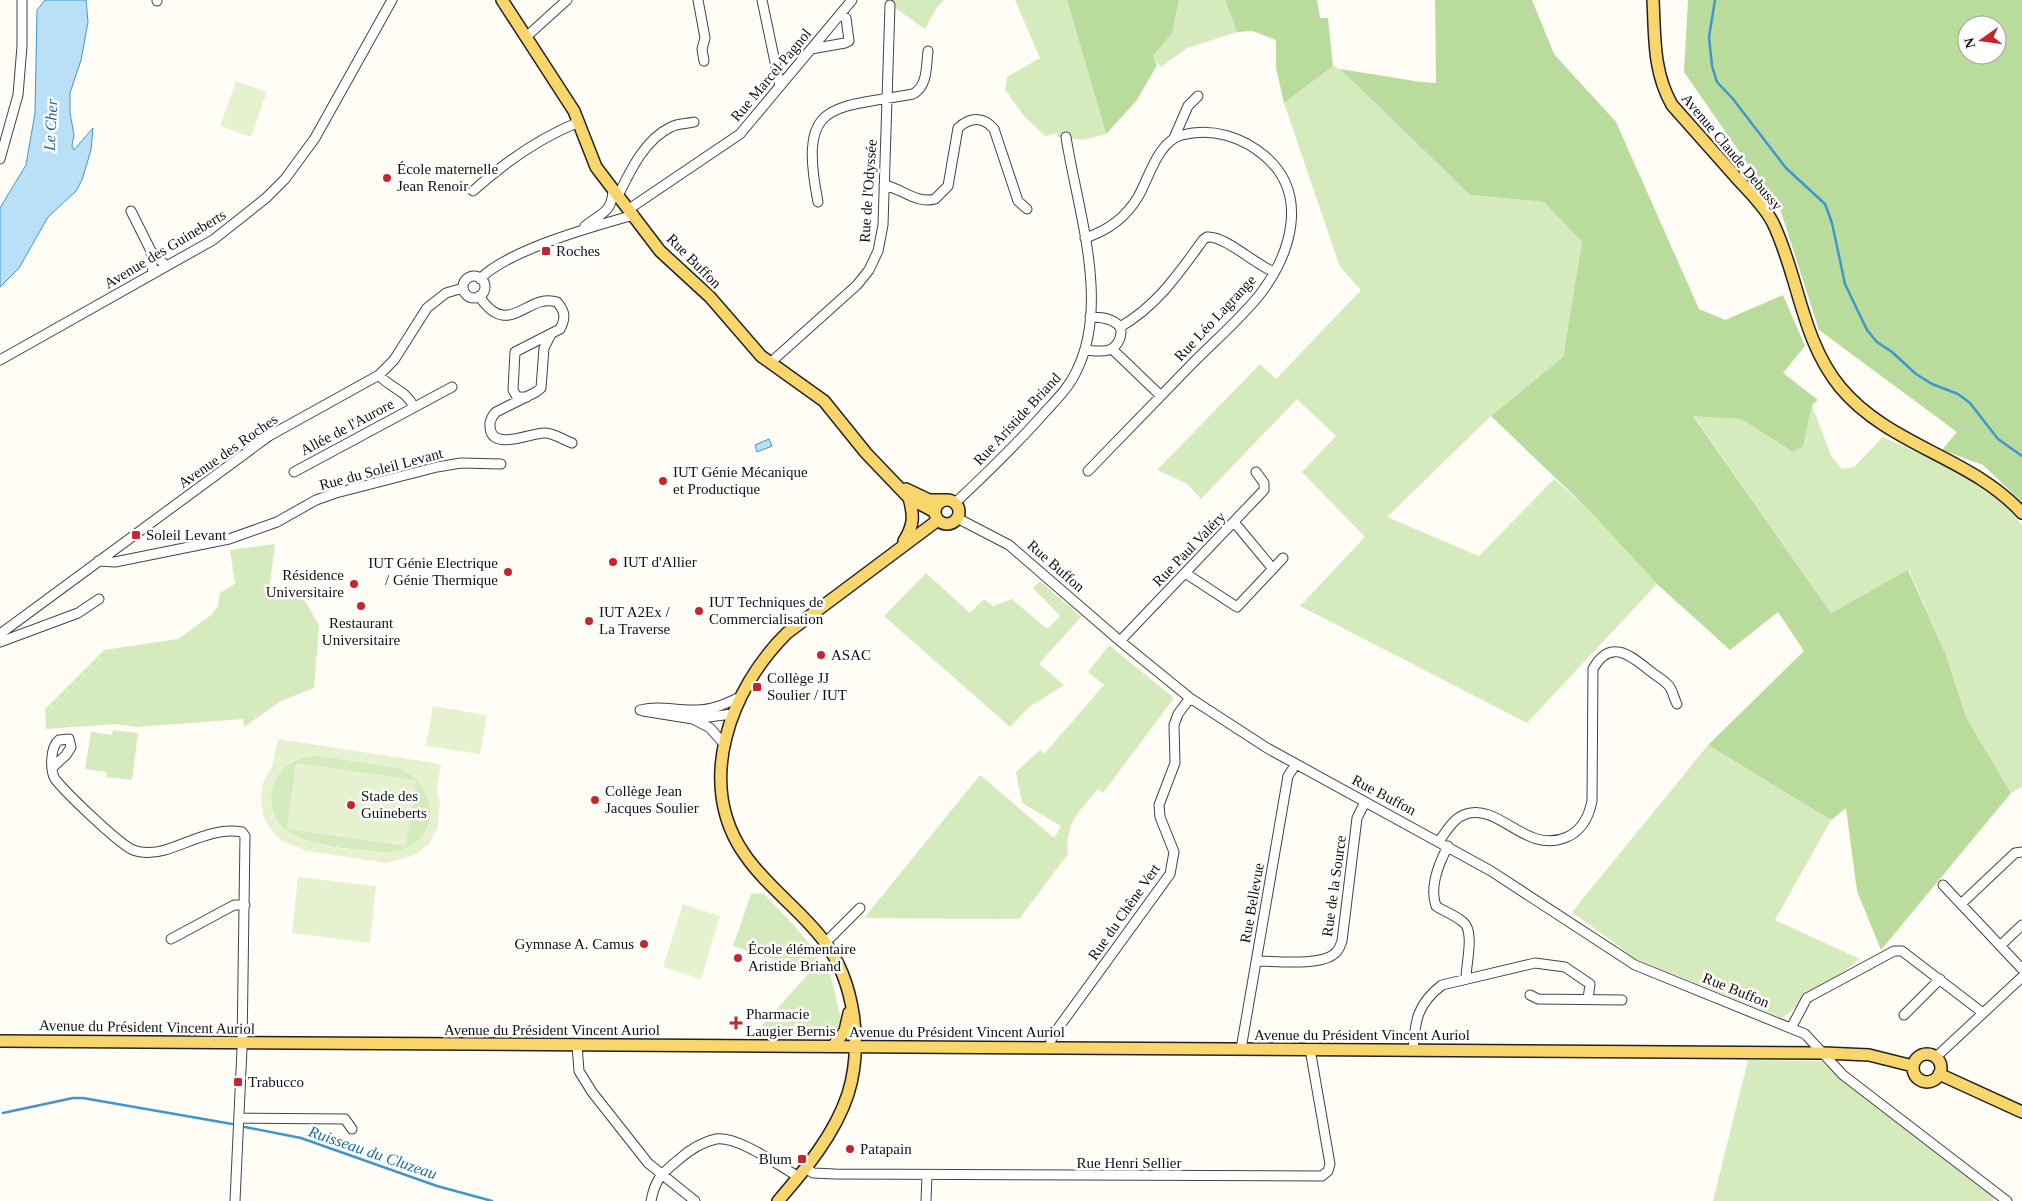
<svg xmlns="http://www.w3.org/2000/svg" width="2022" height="1201" font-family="Georgia,serif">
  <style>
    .green { fill: #d5ebbd }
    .forest { fill: #b9dc9c; fill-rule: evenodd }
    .pitch { fill: #e6f2cf; fill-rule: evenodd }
    .water { fill: #b9e0f7; stroke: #3f96cf }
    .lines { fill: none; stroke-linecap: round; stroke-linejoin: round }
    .stream { stroke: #3f96cf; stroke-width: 2.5 }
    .minor-casing { stroke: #444; stroke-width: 11 }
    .major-casing { stroke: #222; stroke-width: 14 }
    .minor { stroke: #fff; stroke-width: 9 }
    .major { stroke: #f9d66b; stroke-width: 11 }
    .poi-dot { fill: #c4262e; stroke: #fff; stroke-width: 2 }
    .labels { text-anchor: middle; stroke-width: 5; stroke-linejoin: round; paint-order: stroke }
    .street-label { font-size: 15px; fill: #111; stroke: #fff }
    .poi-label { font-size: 15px; fill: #111; stroke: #fff; text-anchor: start }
    .water-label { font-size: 16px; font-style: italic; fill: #1768a6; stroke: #fff }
  </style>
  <rect width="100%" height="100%" fill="#fffdf5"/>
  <path class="green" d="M 884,0 L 944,0 L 937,7 L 925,29 Z
    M 1015,0 L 1067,0 L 1106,134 L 1083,140 L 1058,137 L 1057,133 L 1045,136 L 1024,116 L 1005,90 L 1007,77 L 1040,58 Z
    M 1179,0 L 1225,0 L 1237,32 L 1187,48 L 1161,67 L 1152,56 L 1172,33 Z
    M 1333,66 L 1340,69 L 1470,195 L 1544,202 L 1582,242 L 1563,357 L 1491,416 L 1387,517 L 1479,556 L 1554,479 L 1588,509 L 1657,584 L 1527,723 L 1300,606 L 1365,537 L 1302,472 L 1336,436 L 1297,399 L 1201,499 L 1187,484 L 1157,470 L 1260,364 L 1276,379 L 1361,290 L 1340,267 L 1284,103 Z
    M 1812,405 L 1831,456 L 1842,469 L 1854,467 L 1883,437 C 1932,459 1988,481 2022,525 L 2022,787 L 2011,793 L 1966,717 L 1946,655 L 1909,570 L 1831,613 L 1693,415 L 1741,419 L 1793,452 L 1803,447 Z
    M 275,544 L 270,584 L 273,588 L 305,601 L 319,625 L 314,688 L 281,701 L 244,727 L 243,719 L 136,727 L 115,724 L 46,729 L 45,709 L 104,650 L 178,639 L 211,615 L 218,606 L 220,593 L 235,584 L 230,550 Z
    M 926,573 L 970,613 L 984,599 L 993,606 L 1012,599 L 1047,629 L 1060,616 L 1033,588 L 1040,581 L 1081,617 L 1039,664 L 1064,685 L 1029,707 L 1010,727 L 884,616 Z
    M 1109,645 L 1174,698 L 1103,793 L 1098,789 C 1079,812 1065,822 1068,854 L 1019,919 L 864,918 L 980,775 L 1054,838 L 1061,826 L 1022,803 L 1016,772 L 1040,750 L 1044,754 L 1104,685 L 1088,672 Z
    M 113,730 L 138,733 L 132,780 L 106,777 L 107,772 L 85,769 L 91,732 L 112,735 Z
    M 1708,745 L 1831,820 L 1775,920 L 1860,959 L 1782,1018 L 1636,959 L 1572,912 Z
    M 313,755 L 399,768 C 446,789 439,849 387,853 C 355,848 278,849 272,808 C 271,799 270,791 274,782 C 282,765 296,758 313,755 Z
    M 763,893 L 790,921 L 819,955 L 806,970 L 733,946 L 751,894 Z
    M 821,960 L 831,976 L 842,1024 L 833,1032 L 833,1036 L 760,1036 L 756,1032 Z
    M 1748,1060 L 1822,1061 L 1842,1080 L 1994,1196 L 1993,1201 L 1713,1201 Z"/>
  <path class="forest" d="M 1067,0 L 1179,0 L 1172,33 L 1153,56 L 1157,65 L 1137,100 L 1106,134 Z
    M 1225,0 L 1317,0 L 1320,18 L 1328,18 L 1333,66 L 1284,103 L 1276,68 L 1276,40 L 1253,31 L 1237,32 Z
    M 1435,0 L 1532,0 L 1554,54 L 1616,122 L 1699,309 L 1725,320 L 1783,295 L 1805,346 L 1783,373 L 1818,400 L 1812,405 L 1803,447 L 1793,452 L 1741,419 L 1693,416 L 1831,613 L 1908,570 L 1946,655 L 1966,717 L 2011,793 L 1881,950 L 1857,891 L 1846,808 L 1831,820 L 1708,745 L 1804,651 L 1778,612 L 1730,650 L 1657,584 L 1588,509 L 1491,416 L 1563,357 L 1582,242 L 1544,202 L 1470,195 L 1340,69 L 1421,82 L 1436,83 Z
    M 1688,0 L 2022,0 L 2022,502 L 1983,465 L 1942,450 L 1957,432 L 1819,330 L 1781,212 L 1684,72 ZM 1967,25 L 1997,25 L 1997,55 L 1967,55 Z"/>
  <path class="pitch" d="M 236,81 L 267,92 L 251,137 L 220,126 Z
    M 433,706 L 487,715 L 480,754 L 426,746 Z
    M 278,739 L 441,764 L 437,791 L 440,801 L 437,829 L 429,844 L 415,855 L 387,863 L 307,851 L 280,840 L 271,830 L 263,816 L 261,798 L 263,783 L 272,766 ZM 313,755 L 399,768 C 446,789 439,849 387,853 C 355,849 278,849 272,808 C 271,799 270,791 274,782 C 282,765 295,758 313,755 Z
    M 296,763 L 416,780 L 406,846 L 287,829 Z
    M 298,877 L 376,886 L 370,943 L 292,933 Z
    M 683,904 L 720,916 L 701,979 L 663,967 Z"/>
  <path class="water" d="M 45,0 L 86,0 L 88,22 L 81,60 L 70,93 L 70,113 L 74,135 L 72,146 L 74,150 L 93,128 L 91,150 L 82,180 L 76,191 L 48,217 L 19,268 L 0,287 L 0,208 L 26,165 L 35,113 L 37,10 Z
    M 769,439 L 772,446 L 757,452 L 755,445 Z"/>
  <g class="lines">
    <path class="stream" d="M 1715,0 L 1709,37 L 1712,66 L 1717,82 L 1733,99 L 1786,168 L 1825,204 L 1832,223 L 1845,284 L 1867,330 L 1877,342 L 1892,352 L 1916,374 L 1932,384 L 1958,394 L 1970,403 L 1998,439 L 2022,456
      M 3,1113 L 73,1098 L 83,1098 L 232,1124
      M 245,1127 L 301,1138 L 437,1186 L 492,1201"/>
    <g class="minor-casing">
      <path id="minor" d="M 157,0 L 157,1
        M 698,0 L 705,38 L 702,49 L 704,61
        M 762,0 L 780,86
        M 526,37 L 567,0
        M 811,49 L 845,43 L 849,41 L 846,18 L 840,14
        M 1174,138 L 1188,106 L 1198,96
        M 0,159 L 18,95 L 22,46 L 22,0
        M 884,185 C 903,189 916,204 935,199 L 948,186 L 958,128 C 970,117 983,116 994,129 L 1018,201 L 1027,209
        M 473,191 C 505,162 539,138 579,122
        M 618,196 C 630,171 645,139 671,127 C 677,123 687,124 694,122
        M 818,202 C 798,100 830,109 913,94 C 928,86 926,66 928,51
        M 629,209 L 740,134 L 852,0
        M 131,211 L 151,251 L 166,266
        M 585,226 C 601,213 612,213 613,190
        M 1085,238 C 1107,231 1126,217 1138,197 C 1149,178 1158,141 1182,135 C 1212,127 1243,137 1266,157 C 1309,195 1291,253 1261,293 C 1241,319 1211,344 1187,369 C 1154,403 1121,437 1088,471
        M 151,251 L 153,274
        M463 287a11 11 0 1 1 22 0a11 11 0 1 1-22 0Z
        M 480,279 C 508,250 594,226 634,215
        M 479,296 C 509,341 527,292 557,302 C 565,311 566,318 560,329 L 515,352 L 513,390 L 517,397 L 527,397
        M 1090,317 C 1101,317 1113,318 1120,327
        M 551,334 L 544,348 L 541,388 L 536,392 L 496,412 C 492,416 491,418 490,423 C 488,455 533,431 546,433 C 555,434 564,440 572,443
        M 1112,349 L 1161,396
        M 1085,350 C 1099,351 1114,355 1120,338 C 1121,333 1122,332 1120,327 C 1157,306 1179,273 1203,240 L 1207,237 C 1224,235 1256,265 1274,272
        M 0,360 L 213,240 L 266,198 L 285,179 L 315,138 L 392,0
        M 770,363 L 857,285 L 869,270 L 878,251 L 883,225 L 890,5
        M 379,375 C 391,389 405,389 414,407
        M 294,472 L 452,387
        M 955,503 C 986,474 1018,443 1046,411 C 1057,399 1069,387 1076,372 C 1111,304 1077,208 1066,137
        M 957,518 L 1009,545 L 1120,641 L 1190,698 L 1267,748 L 1491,871 L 1635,965 L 1805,1034 L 1843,1075 L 2007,1201
        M 1234,522 L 1273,569
        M 98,561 L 115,562 L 229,539 L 277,522 L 316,500 L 336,493 L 437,467 L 461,463 L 501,464
        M 1185,573 L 1237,607 L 1283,558
        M 0,634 L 269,436 L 379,375 L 394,360 L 427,308 L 446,293 L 463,288
        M 1120,641 L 1264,490 L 1264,483 L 1256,472
        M 0,642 L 78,613 L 99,599
        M 640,710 C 661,705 676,711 696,710 C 712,710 725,704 738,698
        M 643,711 L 693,719 L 732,714
        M 693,719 L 710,728 L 724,744
        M 53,767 L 66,755 L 71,747 L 69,739 L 59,740 C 50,747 50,770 55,779 C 67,794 115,840 131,849 C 141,854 155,853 165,850 C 189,843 215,827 242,832 L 245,836 L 242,1049 L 235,1201
        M 1439,841 C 1447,831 1453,818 1466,814 C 1500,803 1526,855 1567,837 C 1583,830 1589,816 1592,801 L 1593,669 C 1610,638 1630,655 1650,671 C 1656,676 1664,680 1669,686 C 1673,691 1674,699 1677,704
        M 1448,846 C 1439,863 1429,887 1436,906 C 1445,912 1455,915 1463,922 C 1475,931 1466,964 1466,978
        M 1943,885 L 2022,969
        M 1961,904 L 2015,853 L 2022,852
        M 171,939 L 234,905 L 245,905
        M 825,943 L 860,908
        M 2001,945 L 2022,925
        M 1257,961 C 1275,961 1321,966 1334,954 C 1339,951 1340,946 1342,941 L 1357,818 L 1365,802
        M 1530,995 L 1538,999 L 1622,1000
        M 1904,1015 L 1940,979
        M 1791,1028 L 1807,998 L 1894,951 L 1902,951 L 1983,1013
        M 577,1045 L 579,1071 L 592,1092 L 648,1163 L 695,1201
        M 1050,1047 L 1051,1040 L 1056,1031 L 1170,874 L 1174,852 L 1160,817 L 1159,805 L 1175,763 L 1174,725 L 1178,714 L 1190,698
        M 1241,1049 L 1288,776 L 1296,764
        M 1413,1050 C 1415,1021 1417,1004 1442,985 L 1535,963 L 1565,967 L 1590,984 L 1588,999
        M 1936,1057 L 2022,977
        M 239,1118 L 345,1119 L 352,1129
        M 806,1168 L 813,1173 L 835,1174 L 1322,1176 L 1328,1171 L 1330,1164 L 1310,1049
        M 651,1201 C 655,1180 661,1174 677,1161 C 688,1151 701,1142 716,1139 C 739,1136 779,1166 799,1177
        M 926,1201 L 927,1175"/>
    </g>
    <g class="major-casing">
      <path id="major" d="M 502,0 L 574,111 L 596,167 L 660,251 L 710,297 L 761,356 L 824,401 L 866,453 L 909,498 L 935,512
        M 1653,0 C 1655,37 1653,72 1672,105 C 1693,129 1714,152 1735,176 C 1748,191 1764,205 1773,223 C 1799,277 1801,339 1840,387 C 1890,447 1970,456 2022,513
        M 906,489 L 929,500 L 944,500
        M935 512a12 12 0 1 1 24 0a12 12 0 1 1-24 0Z
        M 904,541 C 914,525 914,516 909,498
        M 0,1041 L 1824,1053 L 1869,1055 L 1913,1066
        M 833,1046 L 845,1031 L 849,1013
        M1913 1068a14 14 0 1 1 28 0a14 14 0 1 1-28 0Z
        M 1939,1074 L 2022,1112
        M 778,1201 C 805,1170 835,1134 848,1094 C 863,1046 855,982 824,941 C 801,910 767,887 745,855 C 694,783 731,688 787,633 L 938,520"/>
    </g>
    <use href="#minor" class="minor"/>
    <use href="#major" class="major"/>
  </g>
  <g class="poi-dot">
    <circle cx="387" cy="178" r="5"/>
    <rect x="541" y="246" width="10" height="10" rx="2.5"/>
    <circle cx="663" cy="481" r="5"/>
    <rect x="131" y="530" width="10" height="10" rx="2.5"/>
    <circle cx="613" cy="562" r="5"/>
    <circle cx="508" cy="572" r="5"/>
    <circle cx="354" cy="584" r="5"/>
    <circle cx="361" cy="606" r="5"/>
    <circle cx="699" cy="611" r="5"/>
    <circle cx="589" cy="621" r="5"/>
    <circle cx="821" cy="655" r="5"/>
    <rect x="752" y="682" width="10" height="10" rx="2.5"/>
    <circle cx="595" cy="800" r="5"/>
    <circle cx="351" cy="805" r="5"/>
    <circle cx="644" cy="944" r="5"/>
    <circle cx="738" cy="958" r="5"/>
    <path d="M733.5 1015.5h5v5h5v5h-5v5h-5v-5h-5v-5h5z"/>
    <rect x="233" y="1077" width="10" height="10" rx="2.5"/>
    <circle cx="850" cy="1149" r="5"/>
    <rect x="797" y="1154" width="10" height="10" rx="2.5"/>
  </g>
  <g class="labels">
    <g class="street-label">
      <text transform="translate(771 75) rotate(-50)" y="5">Rue Marcel Pagnol</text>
      <text transform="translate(1732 152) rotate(50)" y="5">Avenue Claude Debussy</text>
      <text transform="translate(868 191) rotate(-86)" y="5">Rue de l'Odyssée</text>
      <text transform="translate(165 249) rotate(-31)" y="5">Avenue des Guineberts</text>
      <text transform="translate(694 261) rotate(45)" y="5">Rue Buffon</text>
      <text transform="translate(1215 318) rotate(-47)" y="5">Rue Léo Lagrange</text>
      <text transform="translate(1017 419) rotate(-47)" y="5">Rue Aristide Briand</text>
      <text transform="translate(347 427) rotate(-28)" y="5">Allée de l'Aurore</text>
      <text transform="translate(228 451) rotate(-35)" y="5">Avenue des Roches</text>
      <text transform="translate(381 469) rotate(-15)" y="5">Rue du Soleil Levant</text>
      <text transform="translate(1189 549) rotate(-46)" y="5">Rue Paul Valéry</text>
      <text transform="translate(1056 566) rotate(41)" y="5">Rue Buffon</text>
      <text transform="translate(1384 795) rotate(28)" y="5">Rue Buffon</text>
      <text transform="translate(1334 886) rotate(-82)" y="5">Rue de la Source</text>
      <text transform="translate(1252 903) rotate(-80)" y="5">Rue Bellevue</text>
      <text transform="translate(1124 912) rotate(-55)" y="5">Rue du Chêne Vert</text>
      <text transform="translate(1736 990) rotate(22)" y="5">Rue Buffon</text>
      <text transform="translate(147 1027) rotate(1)" y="5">Avenue du Président Vincent Auriol</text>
      <text x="552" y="1035">Avenue du Président Vincent Auriol</text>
      <text x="957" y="1037">Avenue du Président Vincent Auriol</text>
      <text x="1362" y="1040">Avenue du Président Vincent Auriol</text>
      <text x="1129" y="1168">Rue Henri Sellier</text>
    </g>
    <g class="poi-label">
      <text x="397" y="174">École maternelle<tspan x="397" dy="17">Jean Renoir</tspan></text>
      <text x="556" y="256">Roches</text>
      <text x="673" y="477">IUT Génie Mécanique<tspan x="673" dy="17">et Productique</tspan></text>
      <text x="146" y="540">Soleil Levant</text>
      <text x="623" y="567">IUT d'Allier</text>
      <text x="498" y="568" text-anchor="end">IUT Génie Electrique<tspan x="498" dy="17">/ Génie Thermique</tspan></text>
      <text x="344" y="580" text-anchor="end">Résidence<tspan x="344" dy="17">Universitaire</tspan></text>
      <text x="709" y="607">IUT Techniques de<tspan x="709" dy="17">Commercialisation</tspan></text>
      <text x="599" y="617">IUT A2Ex /<tspan x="599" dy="17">La Traverse</tspan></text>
      <text x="361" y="628" text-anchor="middle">Restaurant<tspan x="361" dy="17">Universitaire</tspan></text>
      <text x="831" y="660">ASAC</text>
      <text x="767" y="683">Collège JJ<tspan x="767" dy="17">Soulier / IUT</tspan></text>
      <text x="605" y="796">Collège Jean<tspan x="605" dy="17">Jacques Soulier</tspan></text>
      <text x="361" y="801">Stade des<tspan x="361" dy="17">Guineberts</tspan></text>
      <text x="634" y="949" text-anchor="end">Gymnase A. Camus</text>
      <text x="748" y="954">École élémentaire<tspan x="748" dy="17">Aristide Briand</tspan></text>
      <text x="746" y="1019">Pharmacie<tspan x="746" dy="17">Laugier Bernis</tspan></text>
      <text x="248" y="1087">Trabucco</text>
      <text x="860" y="1154">Patapain</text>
      <text x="792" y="1164" text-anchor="end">Blum</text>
    </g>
    <g class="water-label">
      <text transform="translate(50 125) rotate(-87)" y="6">Le Cher</text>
      <text transform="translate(373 1152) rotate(19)" y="6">Ruisseau du Cluzeau</text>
    </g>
  </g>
  <g transform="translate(1982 40) rotate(256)"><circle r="24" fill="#ffffff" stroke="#a0a0a0"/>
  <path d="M0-4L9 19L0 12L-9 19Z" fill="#c4262e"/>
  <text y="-8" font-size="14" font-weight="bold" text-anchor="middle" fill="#111111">N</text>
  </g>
</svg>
